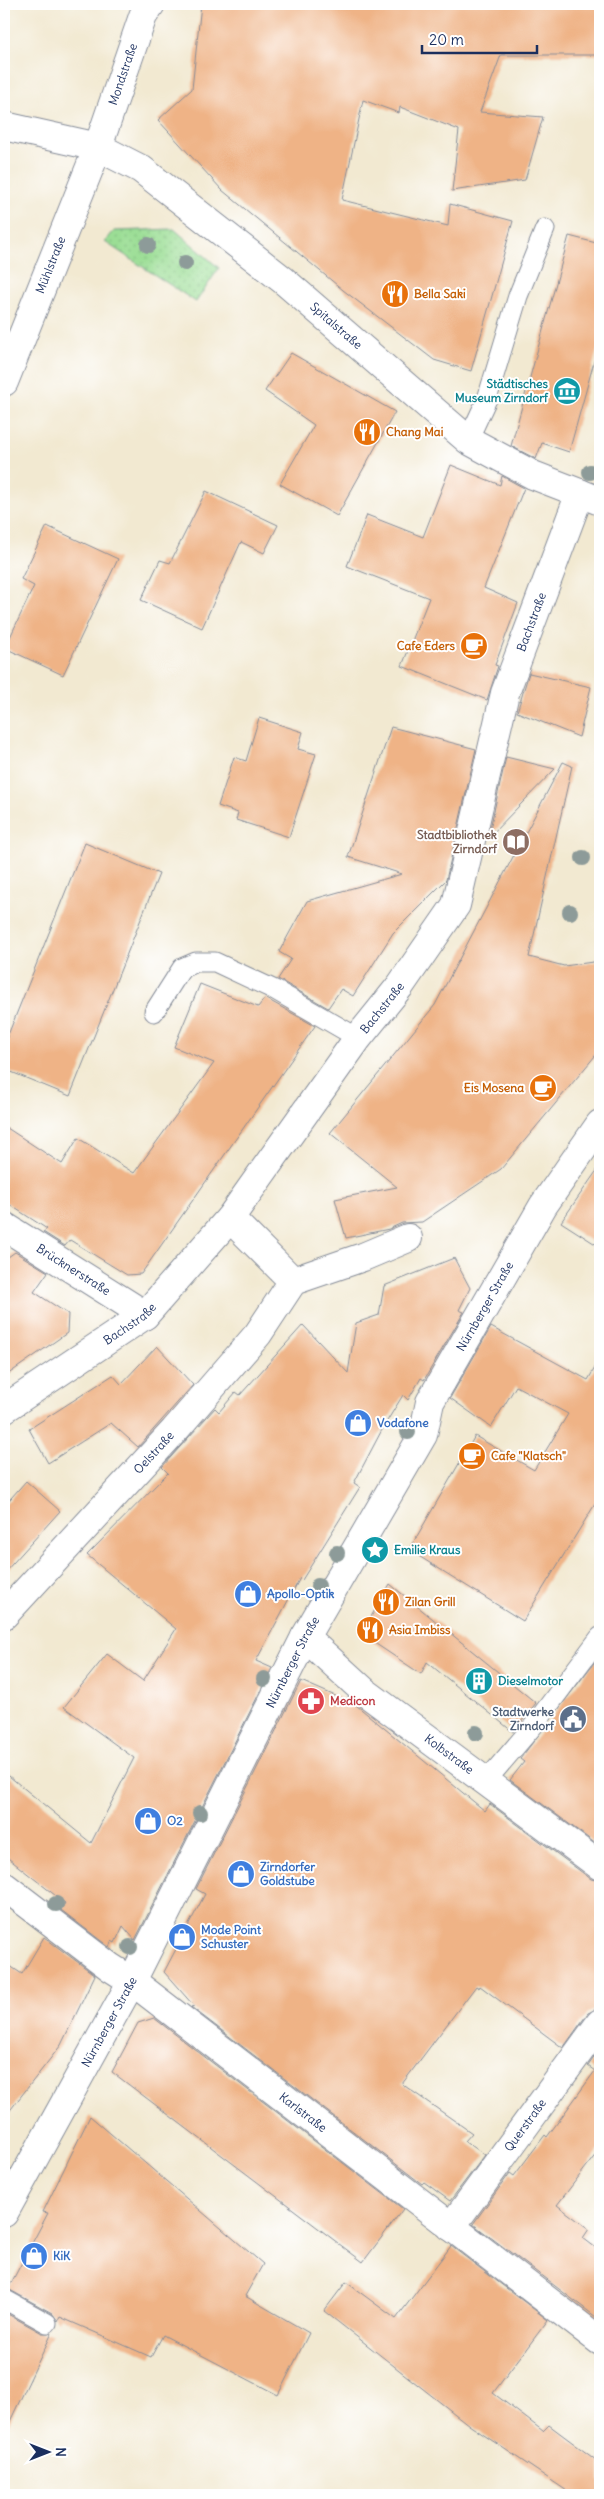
<svg xmlns="http://www.w3.org/2000/svg" width="604" height="2499" font-family="Delius,sans-serif">
  <style>
    .grass { fill: url(#grass-dots); stroke: #5b867a }
    .building { fill: #efb386 }
    .lines { fill: none; stroke-linecap: round; stroke-linejoin: round }
    .lane-casing { stroke: #868c98; stroke-width: 21 }
    .street-casing { stroke: #868c98; stroke-width: 30 }
    .secondary-casing { stroke: #868c98; stroke-width: 30 }
    .lane { stroke: #fff; stroke-width: 19 }
    .street { stroke: #fff; stroke-width: 28 }
    .secondary { stroke: #fff; stroke-width: 28 }
    .tree { fill: #8d9b99 }
    .labels { text-anchor: middle; stroke-width: 4; stroke-linejoin: round; paint-order: stroke }
    .street-label { font-size: 12px; fill: #1b2f5e; stroke: #fff }
    .food-label { font-size: 12px; font-weight: bold; fill: #c56008; stroke: #fff; text-anchor: start }
    .culture-label { font-size: 12px; font-weight: bold; fill: #0d838f; stroke: #fff; text-anchor: start }
    .education-label { font-size: 12px; font-weight: bold; fill: #785e54; stroke: #fff; text-anchor: end }
    .shop-label { font-size: 12px; font-weight: bold; fill: #366cbe; stroke: #fff; text-anchor: start }
    .health-label { font-size: 12px; font-weight: bold; fill: #be3a42; stroke: #fff; text-anchor: start }
    .service-label { font-size: 12px; font-weight: bold; fill: #4e5e75; stroke: #fff; text-anchor: end }
  </style>
  <defs>
    <pattern id="grass-dots" width="8" height="8" patternUnits="userSpaceOnUse" patternTransform="scale(1.25)"><rect width="8" height="8" fill="#9bde95"/><path d="M2 2h.1M6 6h.1" fill="none" stroke="#85bf83" stroke-width="1.8" stroke-linecap="round"/></pattern>
  </defs>
  <rect width="100%" height="100%" fill="#fff"/>
  <filter id="ink" filterUnits="userSpaceOnUse"><feTurbulence type="fractalNoise" baseFrequency=".02" numOctaves="2"/><feDisplacementMap in="SourceGraphic" scale="10" xChannelSelector="R" yChannelSelector="G"/><feConvolveMatrix kernelMatrix="1 2 1 2 8 2 1 2 1" color-interpolation-filters="sRGB"/></filter>
  <filter id="wash" filterUnits="userSpaceOnUse"><feTurbulence type="fractalNoise" baseFrequency=".0096" numOctaves="4" result="noise"/><feDisplacementMap in="SourceGraphic" scale="20" xChannelSelector="R" yChannelSelector="G"/><feGaussianBlur stdDeviation="1.12" result="paint"/><feColorMatrix in="noise" values="0 0 0 0 0 0 0 0 0 0 0 0 0 0 0 0 0 1.4 0 .05"/><feComposite in="paint" operator="in"/></filter>
  <g filter="url(#wash)">
    <rect width="100%" height="100%" fill="#f2e9d1"/>
    <path class="grass" d="M 174,229 L 219,268 L 196,302 L 105,242 L 114,231 Z"/>
    <g id="blocks">
      <path class="building" d="M 201,4 L 600,4 L 600,55 L 501,55 L 480,112 L 543,117 L 525,180 L 452,191 L 459,130 L 400,107 L 399,113 L 363,100 L 342,200 L 448,226 L 450,204 L 513,221 L 471,371 L 434,360 L 343,290 L 222,190 L 158,120 L 192,89 Z
        M 569,236 L 600,244 L 600,340 L 569,452 L 542,443 L 536,459 L 511,446 Z
        M 291,353 L 395,412 L 337,516 L 280,484 L 314,425 L 265,391 Z
        M 451,465 L 500,485 L 502,476 L 524,488 L 484,588 L 518,603 L 495,665 L 498,666 L 487,700 L 402,666 L 429,598 L 347,566 L 367,515 L 423,537 Z
        M 206,491 L 278,525 L 264,553 L 241,542 L 202,628 L 141,600 L 160,560 L 170,563 Z
        M 47,526 L 118,559 L 63,675 L 5,648 L 34,586 L 21,579 Z
        M 529,673 L 591,687 L 579,737 L 517,712 Z
        M 259,718 L 303,732 L 298,749 L 316,754 L 289,837 L 236,820 L 238,813 L 218,806 L 234,757 L 246,761 Z
        M 391,727 L 476,749 L 446,880 L 393,933 L 353,996 L 341,989 L 328,1008 L 278,979 L 291,959 L 279,952 L 307,901 L 402,874 L 348,857 Z
        M 506,757 L 555,769 L 488,838 Z
        M 563,762 L 572,766 L 529,957 L 564,966 L 600,961 L 600,1050 L 501,1169 L 422,1222 L 402,1223 L 389,1229 L 346,1238 L 335,1199 L 397,1187 L 330,1133 L 435,1005 Z
        M 85,843 L 159,874 L 70,1096 L 4,1069 L 4,1045 Z
        M 200,984 L 258,1007 L 265,998 L 315,1026 L 141,1274 L 127,1275 L 70,1240 L 65,1246 L 43,1232 L 47,1229 L 4,1201 L 4,1126 L 62,1164 L 78,1138 L 134,1173 L 214,1063 L 174,1047 Z
        M 600,1166 L 600,1247 L 561,1222 Z
        M 15,1252 L 48,1272 L 34,1292 L 68,1314 L 67,1333 L 4,1377 L 4,1260 Z
        M 454,1258 L 470,1288 L 459,1310 L 464,1312 L 424,1380 L 421,1378 L 408,1400 L 403,1395 L 384,1426 L 354,1483 L 360,1487 L 302,1580 L 300,1578 L 256,1661 L 272,1668 L 135,1940 L 123,1926 L 115,1943 L 112,1941 L 109,1947 L 61,1910 L 65,1903 L 4,1855 L 4,1772 L 91,1843 L 134,1758 L 64,1707 L 107,1654 L 143,1681 L 176,1629 L 87,1555 L 168,1473 L 162,1467 L 215,1408 L 219,1412 L 236,1392 L 240,1395 L 303,1325 L 348,1373 L 356,1323 L 379,1315 L 384,1286 Z
        M 491,1327 L 588,1380 L 600,1359 L 600,1496 L 523,1621 L 409,1550 L 475,1436 L 534,1470 L 568,1414 L 516,1386 L 491,1427 L 450,1398 Z
        M 157,1346 L 193,1385 L 138,1447 L 111,1423 L 48,1463 L 29,1429 L 113,1375 L 121,1384 Z
        M 26,1481 L 60,1511 L 4,1573 L 4,1506 Z
        M 390,1584 L 536,1703 L 513,1732 L 427,1662 L 421,1674 L 361,1634 Z
        M 600,1655 L 600,1847 L 510,1780 L 524,1762 L 520,1759 Z
        M 301,1681 L 356,1705 L 485,1811 L 490,1804 L 591,1879 L 600,1881 L 600,2008 L 588,2013 L 563,2048 L 480,1986 L 479,1988 L 476,1986 L 402,2084 L 472,2133 L 465,2141 L 485,2155 L 450,2201 L 424,2182 L 422,2184 L 191,2007 L 194,2006 L 164,1972 L 205,1894 L 196,1889 Z
        M 44,1937 L 95,1975 L 61,2045 L 4,2118 L 4,1962 L 22,1974 Z
        M 154,2018 L 403,2209 L 363,2262 L 112,2072 L 138,2023 Z
        M 600,2049 L 600,2149 L 557,2205 L 589,2229 L 583,2238 L 600,2251 L 600,2320 L 473,2224 L 510,2173 L 514,2176 L 545,2135 L 547,2137 L 595,2071 L 588,2066 Z
        M 90,2116 L 263,2264 L 245,2296 L 309,2333 L 278,2395 L 163,2335 L 151,2357 L 60,2317 L 58,2321 L 52,2313 L 8,2289 L 48,2213 L 43,2212 Z
        M 451,2246 L 548,2320 L 493,2393 L 543,2431 L 549,2425 L 600,2463 L 600,2495 L 573,2495 L 469,2425 L 324,2311 L 346,2282 L 396,2319 Z
        M 4,2312 L 42,2333 L 52,2333 L 4,2434 Z"/>
    </g>
  </g>
  <g filter="url(#ink)">
    <use href="#blocks" fill-opacity="0" stroke="#868c98" stroke-width="1"/>
    <g class="lines">
      <g class="lane-casing">
        <path id="lane" d="M 468,440 L 487,399 L 518,296 L 545,229
          M 154,1012 L 182,968 L 196,962 L 215,962 L 275,990 L 358,1038
          M 486,1781 L 534,1725 L 600,1637
          M 4,2299 L 47,2323"/>
      </g>
      <g class="street-casing">
        <g id="street">
          <path id="s1" d="M 4,126 L 98,147 L 141,169 L 283,280 L 468,440 L 533,475 L 600,501"/>
          <path d="M 230,1218 L 293,1281"/>
          <path id="s2" d="M 4,1226 L 145,1315"/>
          <path id="s3" d="M 4,1409 L 145,1315 L 230,1218 L 358,1038 L 400,986 L 456,905 L 505,693 L 580,493"/>
          <path id="s4" d="M 4,1615 L 174,1431 L 258,1334 L 293,1281 L 363,1257 L 408,1238"/>
          <path id="s5" d="M 305,1637 L 365,1692 L 600,1866"/>
          <path id="s6" d="M 4,1886 L 110,1967 L 132,1981 L 600,2341"/>
          <path id="s7" d="M 4,2213 L 132,1981 L 305,1637 L 423,1435 L 430,1402 L 543,1206 L 600,1124"/>
          <path id="s8" d="M 451,2227 L 600,2023"/>
        </g>
      </g>
      <g class="secondary-casing">
        <g id="secondary">
          <path id="s9" d="M 4,382 L 98,147 L 143,16 L 151,4"/>
        </g>
      </g>
      <use href="#lane" class="lane"/>
      <use href="#street" class="street"/>
      <use href="#secondary" class="secondary"/>
    </g>
    <g class="tree">
      <circle cx="148" cy="245" r="8"/>
      <circle cx="185" cy="263" r="8"/>
      <circle cx="590" cy="472" r="8"/>
      <circle cx="583" cy="858" r="8"/>
      <circle cx="570" cy="912" r="8"/>
      <circle cx="408" cy="1432" r="8"/>
      <circle cx="337" cy="1553" r="8"/>
      <circle cx="318" cy="1586" r="8"/>
      <circle cx="264" cy="1679" r="8"/>
      <circle cx="476" cy="1733" r="8"/>
      <circle cx="200" cy="1813" r="8"/>
      <circle cx="56" cy="1904" r="8"/>
      <circle cx="130" cy="1947" r="8"/>
    </g>
  </g>
  <defs>
    <g id="restaurant-disc" transform="scale(1.4375)"><circle r="9.5" fill="#e8710a" stroke="#fff"/><path d="M-5-6h1v4h1v-4h1v4h1v-4h1v5L-1.5 .5V6h-2V.5L-5-1ZM5-6V6H3V1.5H1.5Q1.5-4 5-6Z" fill="#fff"/></g>
    <g id="museum-disc" transform="scale(1.4375)"><circle r="9.5" fill="#0f9aa8" stroke="#fff"/><path d="M0-6L6-3V-2H-6V-3ZM-5-1h2V3h-2ZM-1-1h2V3h-2ZM3-1h2V3H3ZM-6 4H6V6H-6Z" fill="#fff"/></g>
    <g id="cafe-disc" transform="scale(1.4375)"><circle r="9.5" fill="#e8710a" stroke="#fff"/><path d="M-5.5-4.5H6V0H3Q3 3.5 0 3.5H-2.5Q-5.5 3.5-5.5 0ZM3-3.2v2h1.7v-2ZM-6 4.5H4V6H-6Z" fill="#fff"/></g>
    <g id="library-disc" transform="scale(1.4375)"><circle r="9.5" fill="#8d6e63" stroke="#fff"/><path d="M-6-4Q-3-5.5-.7-3.5V5Q-3 3-6 4ZM6-4Q3-5.5 .7-3.5V5Q3 3 6 4Z" fill="#fff"/></g>
    <g id="shop-disc" transform="scale(1.4375)"><circle r="9.5" fill="#3f7fe0" stroke="#fff"/><path d="M-5-2.5h2.3a2.7 3.5 0 0 1 5.4 0H5L5.5 6h-11ZM-1.5-2.5h3a1.5 2.3 0 0 0-3 0Z" fill="#fff"/></g>
    <g id="sight-disc" transform="scale(1.4375)"><circle r="9.5" fill="#0f9aa8" stroke="#fff"/><path d="M0-6L1.8-2.2L6-1.7L2.9 1.2L3.7 5.4L0 3.3L-3.7 5.4L-2.9 1.2L-6-1.7L-1.8-2.2Z" fill="#fff"/></g>
    <g id="building-disc" transform="scale(1.4375)"><circle r="9.5" fill="#0f9aa8" stroke="#fff"/><path d="M-4-6H4V6H1V3H-1V6H-4ZM-2.5-4.3h1.7v1.8h-1.7ZM.8-4.3h1.7v1.8H.8ZM-2.5-1h1.7V.8h-1.7ZM.8-1h1.7V.8H.8Z" fill="#fff"/></g>
    <g id="pharmacy-disc" transform="scale(1.4375)"><circle r="9.5" fill="#e0444e" stroke="#fff"/><path d="M-2-6h4v4h4v4h-4v4h-4v-4h-4v-4h4Z" fill="#fff"/></g>
    <g id="civic-disc" transform="scale(1.4375)"><circle r="9.5" fill="#5c6f8a" stroke="#fff"/><path d="M-.6-6.5H3V-4.5H.6V-3L4-1V1h2V6H-6V1h2V-1L-.6-3ZM-1.2 2.5V6h2.4V2.5Z" fill="#fff"/></g>
  </defs>
  <g fill-rule="evenodd">
    <use href="#restaurant-disc" x="395" y="294"/>
    <use href="#museum-disc" x="567" y="391"/>
    <use href="#restaurant-disc" x="367" y="432"/>
    <use href="#cafe-disc" x="474" y="646"/>
    <use href="#library-disc" x="516" y="842"/>
    <use href="#cafe-disc" x="543" y="1088"/>
    <use href="#shop-disc" x="358" y="1423"/>
    <use href="#cafe-disc" x="472" y="1456"/>
    <use href="#sight-disc" x="375" y="1550"/>
    <use href="#shop-disc" x="248" y="1594"/>
    <use href="#restaurant-disc" x="386" y="1602"/>
    <use href="#restaurant-disc" x="370" y="1630"/>
    <use href="#building-disc" x="479" y="1681"/>
    <use href="#pharmacy-disc" x="311" y="1701"/>
    <use href="#civic-disc" x="573" y="1719"/>
    <use href="#shop-disc" x="148" y="1821"/>
    <use href="#shop-disc" x="241" y="1874"/>
    <use href="#shop-disc" x="182" y="1937"/>
    <use href="#shop-disc" x="34" y="2256"/>
  </g>
  <g class="labels">
    <g class="street-label">
      <text dy="4" stroke="none"><textPath href="#s9" startOffset="330">Mondstraße</textPath></text>
      <text dy="4" stroke="none"><textPath href="#s9" startOffset="126">Mühlstraße</textPath></text>
      <text dy="4" stroke="none"><textPath href="#s1" startOffset="395">Spitalstraße</textPath></text>
      <text dy="4" stroke="none"><textPath href="#s3" startOffset="978">Bachstraße</textPath></text>
      <text dy="4" stroke="none"><textPath href="#s3" startOffset="558">Bachstraße</textPath></text>
      <text dy="4" stroke="none"><textPath href="#s2" startOffset="82">Brücknerstraße</textPath></text>
      <text dy="4" stroke="none"><textPath href="#s7" startOffset="1028">Nürnberger Straße</textPath></text>
      <text dy="4" stroke="none"><textPath href="#s3" startOffset="152">Bachstraße</textPath></text>
      <text dy="4" stroke="none"><textPath href="#s4" startOffset="221">Oelstraße</textPath></text>
      <text dy="4" stroke="none"><textPath href="#s7" startOffset="622">Nürnberger Straße</textPath></text>
      <text dy="4" stroke="none"><textPath href="#s5" startOffset="186">Kolbstraße</textPath></text>
      <text dy="4" stroke="none"><textPath href="#s7" startOffset="218">Nürnberger Straße</textPath></text>
      <text dy="4" stroke="none"><textPath href="#s6" startOffset="375">Karlstraße</textPath></text>
      <text dy="4" stroke="none"><textPath href="#s8" startOffset="126">Querstraße</textPath></text>
    </g>
    <g class="food-label">
      <text x="414" y="298">Bella Saki</text>
      <text x="386" y="436">Chang Mai</text>
      <text x="455" y="650" text-anchor="end">Cafe Eders</text>
      <text x="524" y="1092" text-anchor="end">Eis Mosena</text>
      <text x="491" y="1460">Cafe "Klatsch"</text>
      <text x="405" y="1606">Zilan Grill</text>
      <text x="389" y="1634">Asia Imbiss</text>
    </g>
    <g class="culture-label">
      <text x="548" y="388" text-anchor="end">Städtisches<tspan x="548" dy="14">Museum Zirndorf</tspan></text>
      <text x="394" y="1554">Emilie Kraus</text>
      <text x="498" y="1685">Dieselmotor</text>
    </g>
    <g class="education-label">
      <text x="497" y="839">Stadtbibliothek<tspan x="497" dy="14">Zirndorf</tspan></text>
    </g>
    <g class="shop-label">
      <text x="377" y="1427">Vodafone</text>
      <text x="267" y="1598">Apollo-Optik</text>
      <text x="167" y="1825">O2</text>
      <text x="260" y="1871">Zirndorfer<tspan x="260" dy="14">Goldstube</tspan></text>
      <text x="201" y="1934">Mode Point<tspan x="201" dy="14">Schuster</tspan></text>
      <text x="53" y="2260">KiK</text>
    </g>
    <g class="health-label">
      <text x="330" y="1705">Medicon</text>
    </g>
    <g class="service-label">
      <text x="554" y="1716">Stadtwerke<tspan x="554" dy="14">Zirndorf</tspan></text>
    </g>
  </g>
  <rect width="604" height="2499" fill="none" stroke="#fff" stroke-width="20"/>
  <g transform="translate(48 2452) rotate(90)" stroke="#ffffff" stroke-width="4" paint-order="stroke">
  <path d="M0-4L9 19L0 12L-9 19Z" fill="#1b2f5e"/>
  <text y="-8" font-size="14" font-weight="bold" text-anchor="middle" fill="#1b2f5e">N</text>
  </g>
  <path d="M422 45v8h115v-8" fill="none" stroke="#1b2f5e" stroke-width="2.5"/>
  <text x="429" y="45" font-size="15" fill="#1b2f5e" stroke="#ffffff" stroke-width="4" paint-order="stroke">20 m</text>
</svg>
